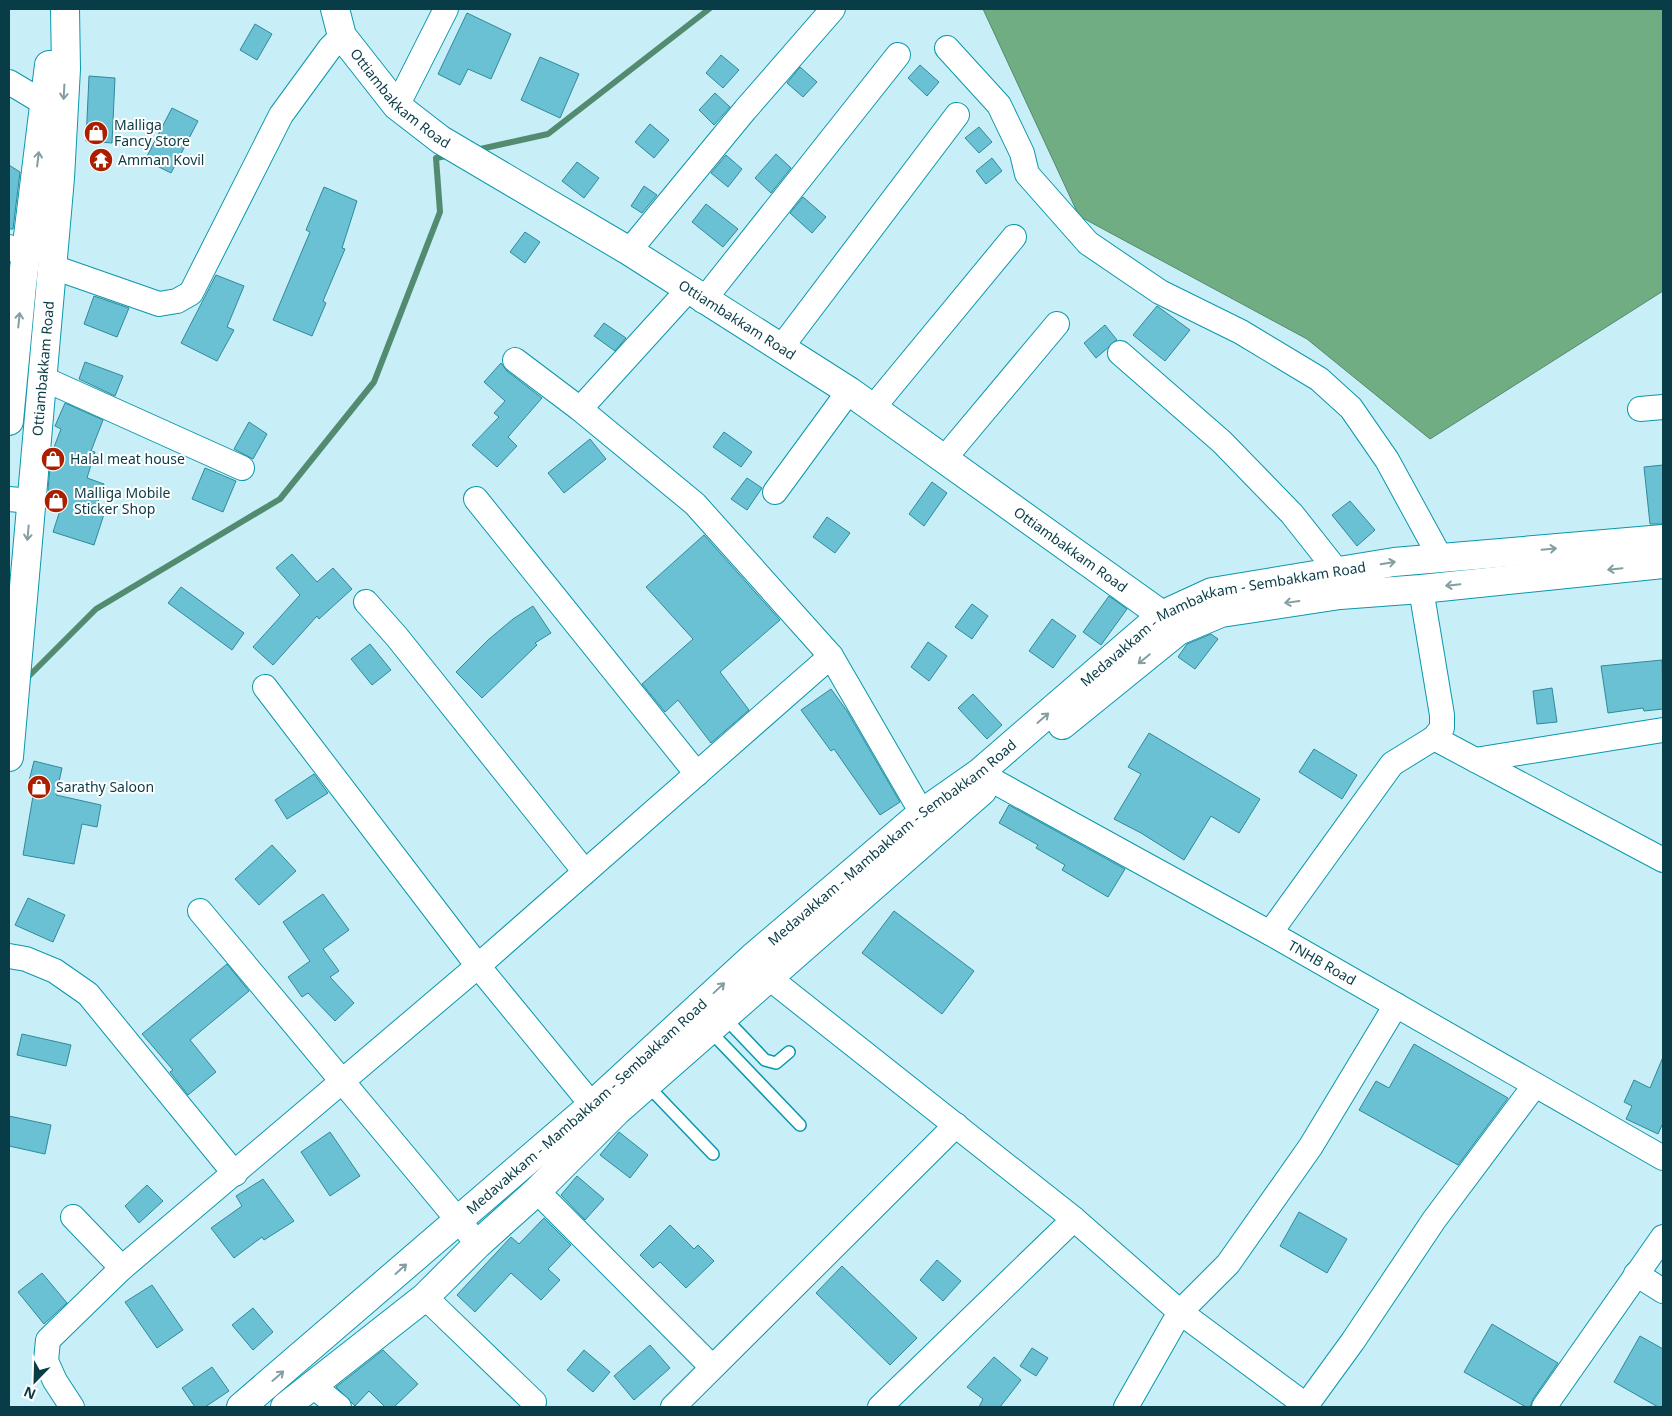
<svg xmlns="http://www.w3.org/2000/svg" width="1672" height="1416" font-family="'Noto Sans',sans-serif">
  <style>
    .water { fill: #71ad82; stroke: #528b70 }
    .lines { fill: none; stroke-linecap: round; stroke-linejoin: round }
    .stream { stroke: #528b70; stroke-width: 6 }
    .building { fill: #6ac1d3; stroke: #31899a }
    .lane-casing { stroke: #0a97ac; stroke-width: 14 }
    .street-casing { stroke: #0a97ac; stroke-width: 26 }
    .secondary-casing { stroke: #0a97ac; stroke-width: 30 }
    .primary-casing { stroke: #0a97ac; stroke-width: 30 }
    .lane { stroke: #fff; stroke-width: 11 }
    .street { stroke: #fff; stroke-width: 24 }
    .secondary { stroke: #fff; stroke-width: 28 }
    .primary { stroke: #fff; stroke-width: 28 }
    .oneway { stroke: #849ea2 }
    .labels { text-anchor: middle; stroke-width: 4; stroke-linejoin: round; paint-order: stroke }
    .street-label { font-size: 14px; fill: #083c46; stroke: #fff }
    .poi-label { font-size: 14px; fill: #083c46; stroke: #fff; text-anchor: start }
  </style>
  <rect width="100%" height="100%" fill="#c8eff8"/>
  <path class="water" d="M 983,9 L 1663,9 L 1663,291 L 1430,439 L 1307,339 L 1079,216 Z"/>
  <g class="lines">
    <path class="stream" d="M 476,150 L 548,134 L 709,9
      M 26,679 L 96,609 L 280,499 L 374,382 L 440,212 L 436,158 L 451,155"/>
  </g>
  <path class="building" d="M 467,13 L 511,34 L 491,79 L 468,69 L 460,85 L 438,74 Z
    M 255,24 L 272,34 L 257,60 L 240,50 Z
    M 721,55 L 739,70 L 723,88 L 706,73 Z
    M 540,57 L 579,74 L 560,118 L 521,100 Z
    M 920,65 L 939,82 L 927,96 L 908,78 Z
    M 800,67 L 817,82 L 803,97 L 787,83 Z
    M 89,76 L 115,78 L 112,143 L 86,141 Z
    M 715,93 L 730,107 L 714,125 L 699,110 Z
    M 172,108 L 198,121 L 171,173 L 145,160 Z
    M 650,124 L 669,140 L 654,158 L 635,142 Z
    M 979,127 L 992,142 L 979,153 L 965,138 Z
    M 776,154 L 791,168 L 771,193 L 755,178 Z
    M 726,155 L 742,169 L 728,187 L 711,173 Z
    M 992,158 L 1002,171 L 986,184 L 976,171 Z
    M 577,162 L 599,178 L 584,198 L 562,181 Z
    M 9,165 L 20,172 L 13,229 L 9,229 Z
    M 644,186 L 657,195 L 642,213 L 631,206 Z
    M 324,187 L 357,201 L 342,248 L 345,249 L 323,301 L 326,303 L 312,336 L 273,320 L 310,232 L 306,230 Z
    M 803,197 L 826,217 L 812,233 L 790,213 Z
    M 706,204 L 738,229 L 723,247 L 692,222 Z
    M 525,232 L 540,242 L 525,263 L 510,252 Z
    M 216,275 L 244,286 L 227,327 L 234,330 L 217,361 L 181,343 Z
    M 94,296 L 129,308 L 117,337 L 84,324 Z
    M 1157,306 L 1190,330 L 1165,361 L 1133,335 Z
    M 604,323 L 626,338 L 615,351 L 594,336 Z
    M 1105,325 L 1117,340 L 1096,358 L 1084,343 Z
    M 85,362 L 123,376 L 115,396 L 79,379 Z
    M 501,363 L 507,371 L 542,398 L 508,437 L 517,446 L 497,467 L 472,445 L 499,417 L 494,413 L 505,401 L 484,382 Z
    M 65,403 L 103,420 L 91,451 L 95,452 L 87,478 L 104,484 L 96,508 L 105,511 L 94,545 L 53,532 L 65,495 L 48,490 L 51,455 L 61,429 L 55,426 Z
    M 249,422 L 267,434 L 253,459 L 234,449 Z
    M 724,432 L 752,452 L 741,467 L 713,447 Z
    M 590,439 L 606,459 L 564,493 L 548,473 Z
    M 1663,465 L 1663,524 L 1650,524 L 1644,467 Z
    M 205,468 L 236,481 L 223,512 L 192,499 Z
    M 747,478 L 762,488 L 747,510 L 731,499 Z
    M 932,482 L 947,493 L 924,526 L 909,514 Z
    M 1350,501 L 1375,530 L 1357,546 L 1332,515 Z
    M 827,517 L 850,533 L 835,553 L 813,537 Z
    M 704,535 L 780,620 L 720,672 L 749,710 L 711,743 L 678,700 L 665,712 L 642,684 L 693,639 L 646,587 Z
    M 292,554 L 317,582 L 333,568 L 352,589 L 319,619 L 317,616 L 273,665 L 253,647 L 300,595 L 276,568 Z
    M 181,587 L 244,633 L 232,650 L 168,603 Z
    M 1109,596 L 1127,609 L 1101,645 L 1083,632 Z
    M 972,604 L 988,616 L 972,639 L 955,627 Z
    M 533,606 L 551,633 L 535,643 L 537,645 L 482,698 L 456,672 L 488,640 L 513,619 Z
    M 1052,619 L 1076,636 L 1053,668 L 1029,651 Z
    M 1211,634 L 1218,639 L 1195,669 L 1178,657 L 1187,644 Z
    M 928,642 L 947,656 L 929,681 L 911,667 Z
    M 370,644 L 391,670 L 372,685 L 351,659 Z
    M 1662,660 L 1663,709 L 1644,711 L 1643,708 L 1608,713 L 1601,666 Z
    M 1552,688 L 1557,722 L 1537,724 L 1533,691 Z
    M 831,689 L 847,711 L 900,802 L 880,815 L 834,749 L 831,751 L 801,710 Z
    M 973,694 L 1002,725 L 987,739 L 958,708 Z
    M 1149,733 L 1260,799 L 1239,833 L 1211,816 L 1184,860 L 1141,833 L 1114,819 L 1141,774 L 1128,767 Z
    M 1314,749 L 1357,775 L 1342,799 L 1299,772 Z
    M 34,761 L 62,768 L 56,795 L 101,805 L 97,827 L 82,824 L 74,864 L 23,855 L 34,790 L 27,789 Z
    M 314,774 L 328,793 L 287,819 L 275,800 Z
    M 1009,805 L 1125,869 L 1108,897 L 1062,870 L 1065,865 L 1036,848 L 1038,845 L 999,823 Z
    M 272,845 L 296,871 L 259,905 L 235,879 Z
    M 323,894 L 349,930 L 323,949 L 339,971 L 330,977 L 354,1003 L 335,1021 L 308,993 L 302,997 L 288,977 L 310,961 L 283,922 Z
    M 28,898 L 65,915 L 53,942 L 15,925 Z
    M 894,911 L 974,971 L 942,1014 L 862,953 Z
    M 227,964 L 249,991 L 190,1040 L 216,1072 L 188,1095 L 170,1072 L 173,1070 L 142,1034 Z
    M 22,1034 L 71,1045 L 66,1066 L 17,1055 Z
    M 1414,1044 L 1508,1098 L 1458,1165 L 1359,1110 L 1376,1081 L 1389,1088 Z
    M 1663,1057 L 1663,1123 L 1658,1134 L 1626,1119 L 1632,1106 L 1624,1102 L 1634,1080 L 1650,1088 Z
    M 9,1116 L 51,1125 L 45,1154 L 9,1146 Z
    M 330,1132 L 360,1176 L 330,1196 L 301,1152 Z
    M 619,1132 L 648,1155 L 630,1178 L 600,1155 Z
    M 577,1176 L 604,1199 L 585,1220 L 561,1195 Z
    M 263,1179 L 294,1221 L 264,1240 L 262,1237 L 234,1258 L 211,1228 L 242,1206 L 236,1196 Z
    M 147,1185 L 163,1201 L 139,1223 L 125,1206 Z
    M 1299,1212 L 1347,1239 L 1327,1273 L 1280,1246 Z
    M 544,1218 L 571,1245 L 548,1269 L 560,1280 L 541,1300 L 511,1273 L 475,1312 L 457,1295 L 511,1237 L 519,1244 Z
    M 670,1225 L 694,1249 L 698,1245 L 714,1261 L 686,1288 L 660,1262 L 653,1268 L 640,1255 Z
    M 937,1260 L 961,1281 L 943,1301 L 920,1280 Z
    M 842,1266 L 917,1338 L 890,1365 L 816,1293 Z
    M 42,1273 L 67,1303 L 44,1324 L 18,1292 Z
    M 152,1285 L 183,1330 L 157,1348 L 125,1302 Z
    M 253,1308 L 273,1332 L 253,1350 L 232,1325 Z
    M 1492,1324 L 1558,1363 L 1533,1399 L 1530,1407 L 1526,1407 L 1464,1372 Z
    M 1640,1336 L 1663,1349 L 1663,1407 L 1658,1407 L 1614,1382 Z
    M 650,1345 L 670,1368 L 634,1400 L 614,1376 Z
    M 1032,1348 L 1048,1358 L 1036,1376 L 1020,1366 Z
    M 383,1350 L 418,1384 L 394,1407 L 385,1407 L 369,1391 L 355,1406 L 336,1387 Z
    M 584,1350 L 610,1372 L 593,1392 L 567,1370 Z
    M 994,1357 L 1021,1380 L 1000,1407 L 979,1407 L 983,1399 L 967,1387 Z
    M 212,1367 L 229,1391 L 205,1407 L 195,1407 L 182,1388 Z"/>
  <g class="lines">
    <g class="lane-casing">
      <path id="lane" d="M 724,1017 L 765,1060 L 776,1063 L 789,1052
        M 709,1030 L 800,1125
        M 647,1085 L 713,1154"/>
    </g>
    <g class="street-casing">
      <g id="street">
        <path d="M 947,48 L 999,105 L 1022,153 L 1027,174 L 1088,243 L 1160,292 L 1241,332 L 1319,379 L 1351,408 L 1387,460 L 1440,557"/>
        <path d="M 9,82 L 44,103"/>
        <path d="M 397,106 L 446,9"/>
        <path d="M 9,247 L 26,256"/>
        <path d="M 629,251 L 745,110 L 833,9"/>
        <path d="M 53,267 L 159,304 L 177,301 L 191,293 L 281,115 L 330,48 L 342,36"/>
        <path d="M 703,301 L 898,55"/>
        <path d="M 780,349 L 957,115"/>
        <path d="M 1120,353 L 1222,442 L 1292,514 L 1337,571"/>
        <path d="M 515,360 L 580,409 L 695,504 L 831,656 L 922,813"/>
        <path d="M 42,378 L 242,468"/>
        <path d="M 580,409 L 689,289"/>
        <path d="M 872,409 L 1014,237"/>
        <path d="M 1640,409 L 1663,407"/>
        <path d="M 944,459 L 1057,324"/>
        <path d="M 775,492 L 849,391"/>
        <path d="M 9,499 L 31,501"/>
        <path d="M 476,499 L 697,774"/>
        <path d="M 366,602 L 397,637 L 585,872"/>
        <path d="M 265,687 L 478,966 L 592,1105"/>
        <path d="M 1434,738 L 1663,860"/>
        <path d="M 1475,760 L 1663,730"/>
        <path id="s1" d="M 979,773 L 1270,933 L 1663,1158"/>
        <path d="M 200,911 L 478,1244"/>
        <path d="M 1270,933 L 1392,764 L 1434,738 L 1442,728 L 1442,715 L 1421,589"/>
        <path d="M 9,956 L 26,959 L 55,971 L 88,994 L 235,1174"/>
        <path d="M 768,977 L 1074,1219 L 1180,1312 L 1308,1407"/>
        <path d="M 537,1191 L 712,1367"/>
        <path d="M 73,1217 L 122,1268"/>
        <path d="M 1636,1274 L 1663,1291"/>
        <path d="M 425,1297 L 534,1402"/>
        <path d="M 312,1385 L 339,1407"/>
        <path d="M 72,1407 L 55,1381 L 46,1361 L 48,1340 L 122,1268 L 478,966 L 831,656"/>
        <path d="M 673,1407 L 956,1125"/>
        <path d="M 880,1407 L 1074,1219"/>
        <path d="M 1126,1407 L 1180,1312 L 1228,1264 L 1311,1146 L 1396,1005"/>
        <path d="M 1305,1407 L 1353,1341 L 1434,1220 L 1535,1085"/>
        <path d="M 1544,1407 L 1663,1237"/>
      </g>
    </g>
    <g class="secondary-casing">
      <g id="secondary">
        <path id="s2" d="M 335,9 L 342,36 L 397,106 L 441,140 L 629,251 L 849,391 L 1162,615"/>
        <path d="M 9,421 L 22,285 L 49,65"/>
        <path id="s3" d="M 9,757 L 60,178 L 66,69 L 65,9"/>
      </g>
    </g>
    <g class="primary-casing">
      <g id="primary">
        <path d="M 1062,725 L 1178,631 L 1221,613 L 1340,595 L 1421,589 L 1663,564"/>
        <path id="s4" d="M 241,1407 L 592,1105 L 752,958 L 922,813 L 979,773 L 1162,615 L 1212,592 L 1394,562 L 1663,539"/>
        <path d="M 285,1407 L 425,1297 L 478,1244 L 537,1191 L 617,1111 L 982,791"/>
      </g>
    </g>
    <use href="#lane" class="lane"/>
    <use href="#street" class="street"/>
    <use href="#secondary" class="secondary"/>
    <use href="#primary" class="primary"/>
  </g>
  <defs><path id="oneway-shaft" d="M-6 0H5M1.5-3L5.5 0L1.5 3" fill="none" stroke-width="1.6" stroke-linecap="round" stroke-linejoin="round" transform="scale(1.25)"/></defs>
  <g class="oneway">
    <use href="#oneway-shaft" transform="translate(64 92) rotate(93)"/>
    <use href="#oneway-shaft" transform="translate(38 159) rotate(-83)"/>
    <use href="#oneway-shaft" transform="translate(19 320) rotate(-84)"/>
    <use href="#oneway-shaft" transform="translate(28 533) rotate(95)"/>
    <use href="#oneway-shaft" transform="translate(1549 549) rotate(-5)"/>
    <use href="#oneway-shaft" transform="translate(1388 563) rotate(-9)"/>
    <use href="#oneway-shaft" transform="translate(1615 569) rotate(174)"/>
    <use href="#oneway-shaft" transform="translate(1453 585) rotate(174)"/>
    <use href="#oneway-shaft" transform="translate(1292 602) rotate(172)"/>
    <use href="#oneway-shaft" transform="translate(1144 659) rotate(141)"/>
    <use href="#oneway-shaft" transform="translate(1043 718) rotate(-41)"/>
    <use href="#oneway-shaft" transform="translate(719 988) rotate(-43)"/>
    <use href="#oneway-shaft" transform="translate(401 1269) rotate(-42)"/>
    <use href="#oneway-shaft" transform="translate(278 1376) rotate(-41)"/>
  </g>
  <defs>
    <g id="shop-disc" transform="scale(1.25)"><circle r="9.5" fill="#ac1e00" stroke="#fff"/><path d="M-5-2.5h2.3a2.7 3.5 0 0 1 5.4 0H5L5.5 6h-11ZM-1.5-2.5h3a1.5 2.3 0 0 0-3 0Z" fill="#fff"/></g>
    <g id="temple-disc" transform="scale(1.25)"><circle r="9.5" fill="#ac1e00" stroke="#fff"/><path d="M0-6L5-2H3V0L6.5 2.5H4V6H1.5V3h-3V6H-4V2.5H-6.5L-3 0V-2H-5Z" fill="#fff"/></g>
  </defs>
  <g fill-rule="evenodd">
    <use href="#shop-disc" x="96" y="133"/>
    <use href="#temple-disc" x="101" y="160"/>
    <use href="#shop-disc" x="53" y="459"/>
    <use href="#shop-disc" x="56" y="501"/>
    <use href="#shop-disc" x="39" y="787"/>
  </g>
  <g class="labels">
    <g class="street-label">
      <text dy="5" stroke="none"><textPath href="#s2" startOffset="114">Ottiambakkam Road</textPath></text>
      <text dy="5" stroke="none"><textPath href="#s2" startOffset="519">Ottiambakkam Road</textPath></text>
      <text dy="5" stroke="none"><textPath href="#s3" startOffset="390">Ottiambakkam Road</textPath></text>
      <text dy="5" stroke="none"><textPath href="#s2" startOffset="924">Ottiambakkam Road</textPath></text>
      <text dy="5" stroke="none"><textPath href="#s4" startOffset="1268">Medavakkam - Mambakkam - Sembakkam Road</textPath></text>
      <text dy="5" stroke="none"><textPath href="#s4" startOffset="862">Medavakkam - Mambakkam - Sembakkam Road</textPath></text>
      <text dy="5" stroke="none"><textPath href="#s1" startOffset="392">TNHB Road</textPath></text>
      <text dy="5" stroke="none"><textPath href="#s4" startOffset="458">Medavakkam - Mambakkam - Sembakkam Road</textPath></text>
    </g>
    <g class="poi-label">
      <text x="114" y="130">Malliga<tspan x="114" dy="16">Fancy Store</tspan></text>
      <text x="118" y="165">Amman Kovil</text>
      <text x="70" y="464">Halal meat house</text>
      <text x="74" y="498">Malliga Mobile<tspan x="74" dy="16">Sticker Shop</tspan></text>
      <text x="56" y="792">Sarathy Saloon</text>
    </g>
  </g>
  <rect width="1672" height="1416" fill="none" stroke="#083c46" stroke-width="20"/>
  <g transform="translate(35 1381) rotate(203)" stroke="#ffffff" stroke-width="4" paint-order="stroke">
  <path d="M0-4L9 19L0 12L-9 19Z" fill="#083c46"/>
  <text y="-8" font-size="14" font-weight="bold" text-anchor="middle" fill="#083c46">N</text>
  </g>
</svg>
